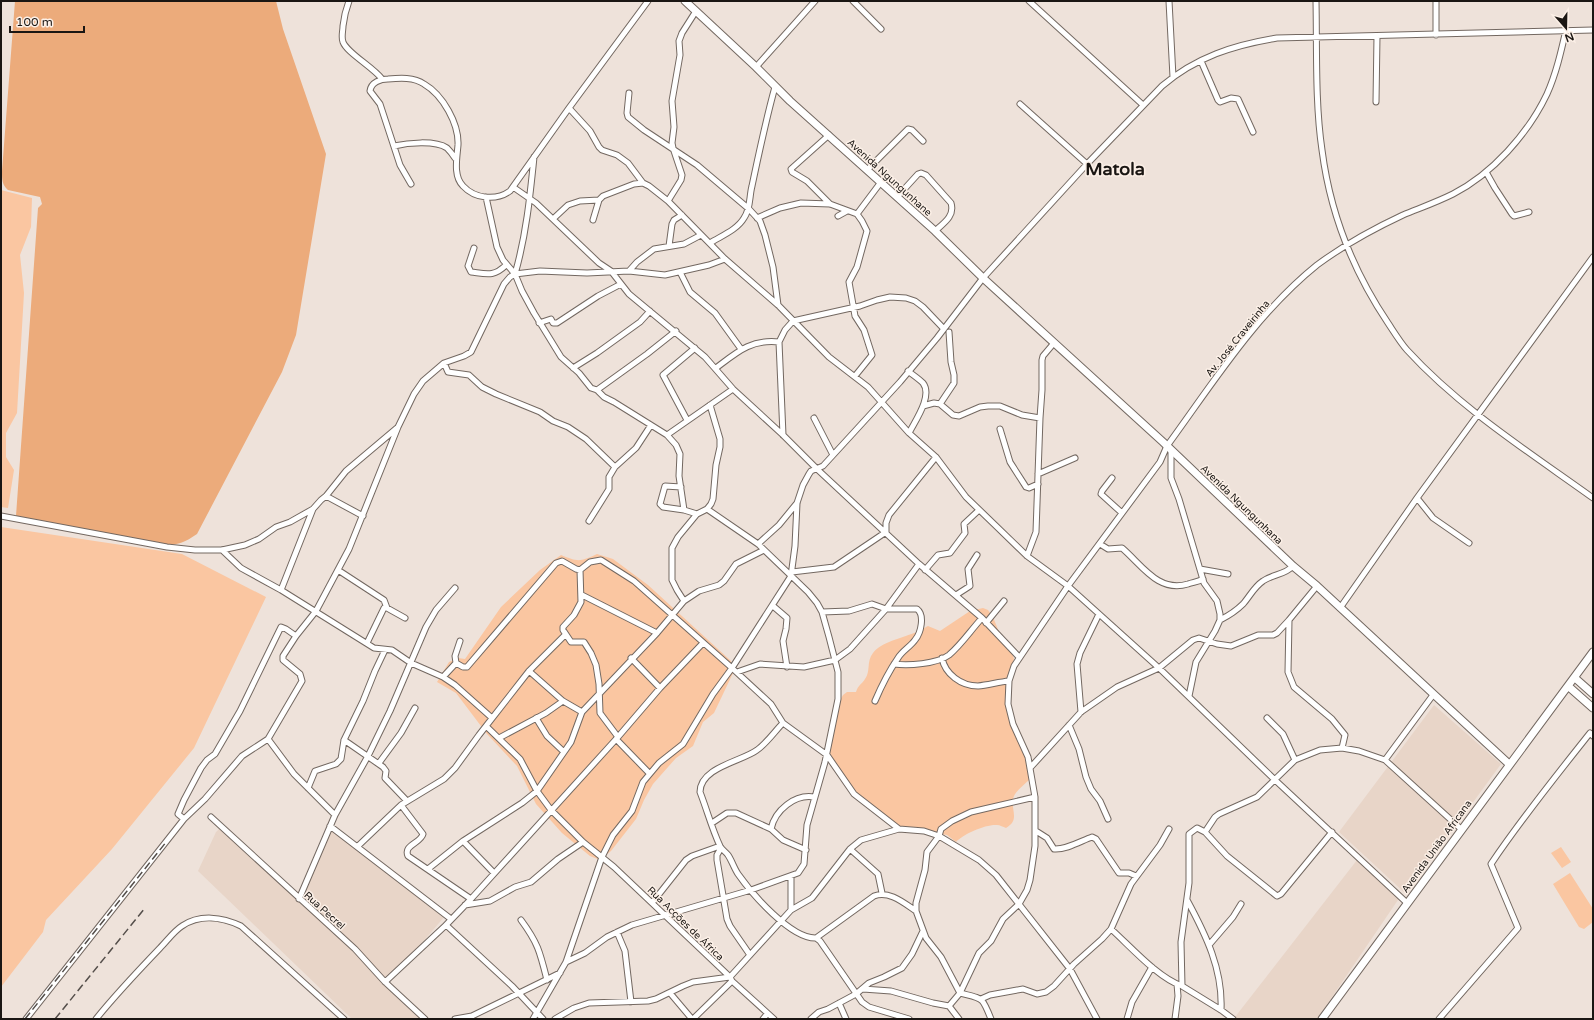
<svg xmlns="http://www.w3.org/2000/svg" width="1594" height="1020" font-family="'Varela Round',sans-serif">
  <style>
    .built { fill: #e8d5c8 }
    .green { fill: #fac6a1 }
    .water { fill: #ecab7b }
    .lines { fill: none; stroke-linecap: round; stroke-linejoin: round }
    .street-casing { stroke: #736861; stroke-width: 7 }
    .secondary-casing { stroke: #736861; stroke-width: 9 }
    .street { stroke: #fff; stroke-width: 5 }
    .secondary { stroke: #fff; stroke-width: 7 }
    .rail { stroke: #544e4a; stroke-width: 1.5; stroke-dasharray: 8 4; stroke-linecap: butt }
    .labels { text-anchor: middle; stroke-width: 3; stroke-linejoin: round; paint-order: stroke }
    .street-label { font-size: 10px; fill: #1a1613; stroke: #fcf0e7 }
    .town-label { font-size: 18px; font-weight: bold; fill: #1a1613; stroke: #fcf0e7 }
  </style>
  <rect width="100%" height="100%" fill="#eee2da"/>
  <path class="built" d="M 1434,705 L 1501,764 L 1406,894 L 1339,832 Z
    M 221,827 L 301,898 L 330,827 L 445,916 L 386,985 L 422,1019 L 352,1019 L 198,871 L 216,832 Z
    M 1357,860 L 1400,897 L 1317,1019 L 1237,1019 L 1235,1017 Z"/>
  <path class="green" d="M 1,190 L 32,198 L 31,227 L 20,255 L 24,293 L 17,413 L 6,433 L 6,457 L 14,470 L 8,508 L 1,507 Z
    M 1,527 L 182,554 L 266,597 L 194,748 L 112,849 L 46,920 L 43,932 L 1,987 Z
    M 597,554 L 613,559 L 648,585 L 731,661 L 733,673 L 714,713 L 703,722 L 693,746 L 676,758 L 653,784 L 644,800 L 636,819 L 611,851 L 600,860 L 590,856 L 562,833 L 536,804 L 517,766 L 487,734 L 456,693 L 437,682 L 449,662 L 458,658 L 465,659 L 501,607 L 540,570 L 561,555 C 578,562 580,562 597,554 Z
    M 983,608 L 988,610 L 993,617 L 999,632 L 1012,653 L 1014,659 L 1009,672 L 1006,690 L 1009,718 L 1019,736 L 1028,762 L 1029,780 C 1024,785 1015,791 1013,799 C 1011,811 1020,820 1006,828 C 1003,827 1000,825 997,825 C 986,824 963,834 956,842 L 947,835 L 900,826 L 874,809 L 853,792 L 838,769 L 829,751 L 838,704 L 843,695 L 847,692 L 856,692 C 858,685 862,684 865,679 C 871,671 866,662 873,653 C 881,642 902,638 914,633 C 919,632 924,628 928,626 L 940,631 L 970,611 Z
    M 1561,847 L 1571,862 L 1562,868 L 1551,853 Z
    M 1570,873 L 1593,909 L 1593,922 L 1584,929 L 1579,927 L 1553,884 Z"/>
  <path class="water" d="M 15,1 L 276,1 L 283,29 L 326,154 L 296,335 L 282,372 L 197,534 C 181,545 174,546 156,544 L 16,516 L 38,208 L 42,204 L 40,197 L 8,190 C 2,185 2,179 2,171 Z"/>
  <g class="lines">
    <g class="street-casing">
      <path id="street" d="M 349,1 C 346,9 344,17 343,26 C 343,31 341,37 343,42 C 347,53 373,67 382,79
        M 853,1 L 881,29
        M 1029,1 L 1143,105
        M 1169,1 L 1173,77
        M 1316,1 C 1317,49 1315,103 1322,150 C 1330,212 1353,271 1388,323 C 1394,332 1400,342 1407,350 C 1460,408 1529,452 1593,498
        M 1436,1 L 1436,35
        M 1201,61 L 1218,100 L 1220,102 L 1231,98 L 1238,99 L 1253,132
        M 756,67 L 815,1
        M 629,93 L 627,113 L 628,117 L 644,130 L 697,165 L 749,209 L 760,221 L 765,235 L 773,267 L 778,305
        M 1376,102 L 1377,36
        M 1020,104 L 1087,164
        M 569,108 L 590,131 L 599,147 L 602,150 L 617,155 L 628,163 L 643,183
        M 829,135 L 791,169 L 792,172 L 807,181 L 830,204
        M 394,146 C 407,143 435,140 447,148 C 450,151 453,155 455,158
        M 867,170 L 908,129 L 912,130 L 923,141
        M 1486,172 L 1495,188 L 1512,214 L 1514,216 L 1529,212
        M 411,184 L 400,165 L 380,104 L 370,91 C 371,82 381,79 388,79 C 400,78 414,77 424,84 C 443,95 459,124 458,145 C 457,158 453,176 463,186 C 475,199 496,201 510,191 L 569,108 L 648,1
        M 513,187 L 536,203 L 599,263 L 611,271 L 629,294 L 705,357 L 733,389 L 783,435 L 817,469 L 919,564 L 982,618 L 1019,657
        M 486,197 L 497,247 L 503,260 L 515,274 L 522,291 L 534,313 L 561,357 L 579,373 L 591,388 L 597,390 L 604,397 L 614,402 L 667,435 L 676,445 L 680,454 L 679,476 L 684,510 L 697,514
        M 897,197 L 918,174 L 921,173 L 926,175 L 951,203 C 955,216 944,223 935,231
        M 668,201 L 681,180 L 682,175 L 673,148 L 672,143 L 674,127 L 672,101 L 680,55 L 679,41 L 682,33 L 696,11
        M 857,214 L 881,182
        M 838,216 L 847,211
        M 757,218 L 780,208 L 801,203 L 830,204 L 857,214 L 862,221 L 867,231 L 857,267 L 849,282 L 855,316 L 864,330 L 872,355 L 855,376
        M 553,219 L 568,205 L 580,201 L 599,200 L 603,196 L 634,184 L 643,183 L 649,186 L 668,201 L 725,259 L 778,305 L 829,357 L 868,387 L 909,433 L 936,457 L 966,497 L 995,525 L 1027,556 L 1068,586 L 1159,668 L 1274,779 L 1407,903
        M 593,220 L 599,200
        M 710,243 C 721,236 737,230 744,218 C 751,208 749,197 752,186 C 759,153 766,119 775,87
        M 669,246 L 672,224 L 674,220 L 682,215
        M 474,248 L 468,266 L 471,272 C 487,274 494,277 506,265
        M 629,271 L 637,262 L 654,249 L 684,244 L 701,235
        M 680,272 L 690,292 L 715,313 L 741,349
        M 515,274 C 526,236 530,197 534,157
        M 539,323 L 551,319 L 553,323 L 557,323 L 598,296 L 621,284
        M 444,363 L 448,372 L 469,375 L 482,387 L 496,394 L 540,412 L 553,421 L 568,427 L 586,439 L 615,467
        M 573,368 L 597,353 L 640,322 L 650,311
        M 716,368 C 737,352 751,339 779,342
        M 908,371 C 913,375 919,379 923,383 C 933,396 915,421 909,433
        M 597,390 L 647,354 L 676,331
        M 940,404 L 954,383 L 954,375 L 951,362 L 949,332
        M 923,406 L 934,403 L 940,404 L 953,415 L 959,416 L 980,407 L 988,406 L 1000,406 L 1022,415 L 1040,418
        M 814,418 L 833,455
        M 687,420 L 663,375 L 695,348
        M 1000,429 L 1010,462 L 1026,487 L 1029,488 L 1038,484
        M 667,435 L 733,389
        M 783,435 L 779,342 L 785,330 L 793,321 L 860,306 L 877,300 L 890,297 L 906,298 L 915,301 L 923,307 L 944,329
        M 1171,450 L 1171,478 L 1179,499 L 1204,583 L 1217,601 L 1220,614 L 1220,620 L 1215,631 L 1196,662 L 1189,696
        M 1038,474 L 1075,458
        M 1112,478 L 1102,491 L 1101,494 L 1122,513
        M 681,487 L 665,486 L 660,504 L 663,507 L 684,510
        M 326,496 L 363,516
        M 1417,498 L 1433,518 L 1469,543
        M 1,516 L 167,547 L 195,550 L 222,550 L 245,545 L 259,539 L 276,527 L 290,522 L 313,509 L 321,500 L 326,496 L 346,471 L 397,428
        M 589,521 L 609,489 L 609,477 L 615,467 L 636,448 L 651,425
        M 758,544 L 779,525 L 797,503
        M 1100,544 L 1108,549 L 1122,548 C 1142,565 1158,593 1188,584 C 1194,582 1198,582 1203,579
        M 222,550 L 241,568 L 281,590 L 374,648 L 392,650 L 411,663 L 443,677 L 455,685 L 492,718
        M 1027,556 L 1036,532 L 1040,418 L 1042,390 L 1042,360 L 1043,356 L 1054,343
        M 1200,569 L 1228,574
        M 338,570 L 384,600 L 387,608
        M 580,570 L 581,602 L 574,615 L 563,627 L 563,630 L 571,642 L 584,642 L 591,653 L 596,665 L 599,684 L 600,713 L 618,737
        M 925,570 L 938,555 L 950,553 L 965,533 L 964,524 L 979,510
        M 792,572 L 834,567 L 886,532 L 886,523 L 889,515 L 936,457
        M 1317,586 L 1289,620 L 1288,672 L 1294,687 L 1332,719 L 1345,735 L 1342,748
        M 281,590 L 313,509
        M 582,595 L 657,633
        M 956,595 L 970,586 L 968,569 L 977,555
        M 684,601 L 677,590 L 672,580 L 672,548 L 678,537 L 697,514 L 707,509 L 711,504 L 713,499 L 716,465 L 720,447 L 720,439 L 710,405
        M 773,606 L 787,618 L 786,629 L 783,641 L 787,667
        M 1340,608 L 1417,498 L 1593,257
        M 822,612 L 849,611 L 872,604 L 886,609 L 917,609 C 925,615 921,633 915,640 C 910,647 902,651 898,658 C 889,671 881,687 875,701
        M 1220,620 C 1228,616 1236,611 1243,604 C 1250,596 1254,587 1263,581 C 1273,574 1285,575 1293,566
        M 986,623 L 1004,601
        M 367,643 L 384,608 L 387,608 L 405,618
        M 631,658 L 660,688
        M 942,658 C 945,674 961,686 978,686 C 988,685 999,682 1009,681
        M 456,663 L 455,656 L 460,641
        M 894,664 C 908,666 937,664 949,655 C 961,645 971,630 982,618
        M 529,671 L 563,701 L 582,712
        M 737,672 L 760,664 L 804,667 L 835,660 L 850,649 L 886,609 L 919,564
        M 443,677 L 456,663 L 463,667 L 467,667 L 556,563 L 562,561 L 576,569 L 580,570 L 590,562 L 601,560 L 634,581 L 732,668 L 771,704 L 783,723 L 827,755 L 854,794 L 899,829
        M 1433,695 L 1385,760 L 1461,829
        M 1081,712 L 1077,664 L 1080,653 L 1099,614
        M 536,718 L 547,736 L 564,752
        M 1267,718 L 1283,734 L 1295,760
        M 783,723 C 775,731 767,743 757,750 C 743,761 700,767 700,792 C 707,810 712,829 720,846 C 722,850 726,852 728,855 C 732,861 734,868 738,874 C 752,894 791,939 816,938 L 820,941 L 862,1002 L 869,1007 L 909,1019
        M 1069,725 L 1079,749 L 1086,777 L 1091,789 L 1100,801 L 1108,819
        M 486,726 L 520,759 L 537,791 L 551,810 L 583,842 L 614,867 L 730,977 L 732,981 L 774,1019
        M 499,738 L 546,713 L 563,701
        M 268,739 L 294,774 L 335,815
        M 616,739 L 649,773
        M 344,740 L 383,767 L 386,771 L 385,778 L 407,801
        M 379,763 L 401,733 L 415,708
        M 1030,768 L 1081,712 L 1117,687 L 1159,668 L 1193,640 L 1199,638 L 1217,644 L 1231,646 L 1258,635 L 1273,635 L 1277,633 L 1289,620
        M 308,788 L 315,771 L 336,764 L 341,759 L 344,740 L 363,701 L 375,671 L 385,650
        M 401,805 L 423,834 C 421,843 403,845 408,856 L 471,899
        M 211,817 L 355,949 L 385,982 L 425,1019
        M 184,819 L 178,814 L 184,800 L 201,768 L 207,760 L 215,754 L 240,711 L 281,627 L 286,629 L 296,636
        M 712,823 L 727,813 L 736,813 L 771,829 L 783,840 L 806,850
        M 330,826 L 451,919
        M 771,829 C 775,810 795,794 814,797
        M 1036,831 L 1047,838 L 1054,849 C 1066,850 1081,841 1092,837 L 1096,839 L 1119,873 L 1129,873 L 1136,876
        M 1205,832 L 1215,817 L 1219,814 L 1257,797 L 1295,760 L 1320,750 L 1342,748 L 1359,751 L 1385,760
        M 463,841 L 494,873
        M 358,846 L 401,805 L 444,779 L 455,768 L 479,735 L 529,671 L 565,635
        M 721,848 L 717,855 L 717,860 L 727,919 L 730,926 L 750,955
        M 850,849 L 878,874 L 882,893
        M 428,869 L 463,841 L 522,803 L 537,791 L 571,742 L 582,712 L 657,633 L 684,601 L 699,591 L 719,585 L 724,581 L 736,564 L 764,550
        M 299,899 L 335,815 L 368,756 L 390,711 L 426,627 L 436,610 L 455,588
        M 1187,900 C 1206,935 1223,970 1221,1010
        M 652,903 L 686,860 L 692,856 L 720,846
        M 465,905 L 490,901 L 515,887 L 531,882 L 558,859 L 583,842
        M 791,910 L 812,898 L 850,849 L 861,840 L 899,829 L 924,831 L 939,836 L 979,860 L 996,875 L 1070,969 L 1097,1019
        M 521,920 C 538,943 540,952 547,980
        M 446,925 L 512,986 L 543,1019
        M 1111,929 C 1130,946 1158,978 1182,986 L 1221,1010 L 1233,1019
        M 617,932 L 625,951 L 631,1002
        M 816,938 L 874,896 C 889,890 904,903 916,911
        M 1209,945 L 1233,917 L 1241,904
        M 566,962 L 585,953 L 607,937 L 632,925 L 751,890 L 798,873 L 804,864 L 807,825 L 825,762 L 838,699 L 838,672 L 829,637 L 822,612 L 817,603 L 808,592 L 758,544 L 707,509
        M 385,982 L 446,925 L 471,899 L 618,737 L 660,688 L 703,643
        M 1182,986 L 1181,942 L 1189,883 L 1189,834 L 1197,828 L 1205,832 L 1227,856 L 1277,896 L 1281,894 L 1332,832
        M 863,989 L 891,991 L 933,1003 L 949,1006 L 959,1019
        M 670,993 L 692,1019
        M 981,999 L 990,995 L 1023,989 L 1037,994 L 1046,992 L 1054,986 L 1074,964 L 1102,939 L 1111,929 L 1131,884 L 1160,845 L 1169,829
        M 839,1003 L 846,1019
        M 949,1006 L 960,993 L 979,953 L 991,941 L 1003,919 L 1019,904 L 1027,890 L 1030,880 L 1035,846 L 1035,797 L 1028,757 L 1013,724 L 1008,704 L 1009,681 L 1014,666 L 1068,586 L 1160,462 L 1167,446 C 1213,383 1256,314 1317,265 C 1344,245 1373,229 1403,215 C 1420,208 1437,202 1453,194 C 1492,174 1528,134 1547,94 C 1556,74 1561,52 1566,30
        M 26,1019 L 184,819 L 205,799 L 242,756 L 268,739 L 302,681 L 300,674 L 283,660 L 283,656 L 296,636 L 316,611 L 349,549 L 398,427 L 414,394 L 423,381 L 444,363 L 464,356 L 471,352 L 504,284 L 510,277 L 515,274 L 540,271 L 587,273 L 629,271 L 665,275 L 709,265 L 725,259
        M 96,1019 C 116,994 138,971 160,948 C 167,941 174,931 182,926 C 200,914 222,917 241,926 L 344,1019
        M 455,1019 L 472,1016 L 560,973
        M 533,1019 L 566,962 L 602,857 L 613,835 L 632,811 L 643,782 L 659,763 L 683,744 L 713,694 L 732,668 L 791,576 L 795,546 L 797,503 L 803,485 L 809,474 L 811,471 L 823,466 L 900,382 L 937,338 L 983,278 L 1087,164 L 1162,86 C 1196,57 1234,45 1277,38 L 1593,30
        M 555,1019 L 574,1008 L 589,1003 L 648,1001 L 656,999 L 683,986 L 693,982 L 730,977 L 791,910 L 791,876
        M 693,1019 L 732,981
        M 763,1019 L 767,1014
        M 811,1019 L 819,1012 L 828,1009 L 856,994 L 869,983 L 884,977 L 902,968 L 912,954 L 923,931
        M 991,1019 C 982,996 983,999 960,993 L 941,957 L 926,938 L 916,911 L 916,903 L 925,870 L 927,852 L 939,836 L 941,829 L 952,821 L 971,812 L 1035,797
        M 1127,1019 L 1132,1002 L 1152,967
        M 1175,1019 L 1178,996 L 1177,984
        M 1439,1019 L 1518,928 L 1491,864 C 1521,819 1556,776 1590,733 L 1593,736"/>
    </g>
    <g class="secondary-casing">
      <path id="secondary" d="M 685,1 L 756,67 L 790,101 L 935,231 L 983,278 L 1163,442 L 1293,566 L 1317,586 L 1509,764
        M 1575,678 L 1593,694
        M 1568,686 L 1593,708
        M 1322,1019 L 1593,652"/>
    </g>
    <use href="#street" class="street"/>
    <use href="#secondary" class="secondary"/>
    <path class="rail" d="M 25,1019 L 167,841
      M 55,1019 L 145,908"/>
  </g>
  <g class="labels">
    <g class="street-label">
      <text transform="translate(890 177) rotate(42)" y="4">Avenida Ngungunhane</text>
      <text transform="translate(1237 338) rotate(-51)" y="4">Av. José Craveirinha</text>
      <text transform="translate(1242 504) rotate(44)" y="4">Avenida Ngungunhana</text>
      <text transform="translate(1436 846) rotate(-54)" y="4">Avenida União Africana</text>
      <text transform="translate(325 910) rotate(42)" y="4">Rua Pecrel</text>
      <text transform="translate(686 923) rotate(44)" y="4">Rua Acções de África</text>
    </g>
    <g class="town-label">
      <text x="1115" y="175">Matola</text>
    </g>
  </g>
  <rect width="1594" height="1020" fill="none" stroke="#1a1613" stroke-width="4"/>
  <g transform="translate(1566 28) rotate(160)" stroke="#fcf0e7" stroke-width="3" paint-order="stroke">
  <path d="M0-3L7 15L0 10L-7 15Z" fill="#1a1613"/>
  <text y="-6" font-size="11" font-weight="bold" text-anchor="middle" fill="#1a1613">N</text>
  </g>
  <path d="M10 26v6h74v-6" fill="none" stroke="#1a1613" stroke-width="2"/>
  <text x="16" y="26" font-size="12" fill="#1a1613" stroke="#fcf0e7" stroke-width="3" paint-order="stroke">100 m</text>
</svg>
